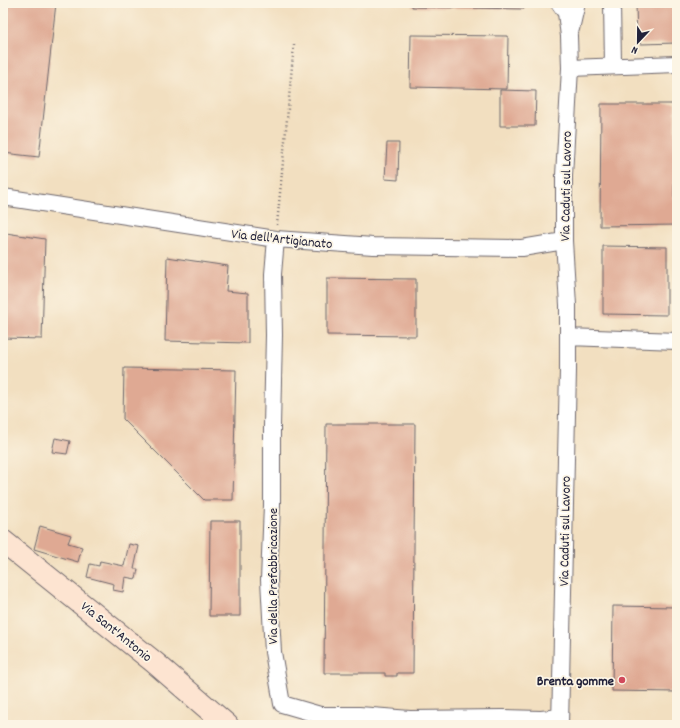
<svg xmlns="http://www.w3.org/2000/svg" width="680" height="728" font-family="Dekko,sans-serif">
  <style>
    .building { fill: #dfa993 }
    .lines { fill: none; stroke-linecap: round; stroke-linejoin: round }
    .minor-casing { stroke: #6b646a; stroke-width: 18 }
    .secondary-casing { stroke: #6b646a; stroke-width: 24 }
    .path { stroke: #6b646a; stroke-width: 2.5; stroke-dasharray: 1 3; stroke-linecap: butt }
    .minor { stroke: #fff; stroke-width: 16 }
    .secondary { stroke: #fde4d1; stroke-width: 22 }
    .poi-dot { fill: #d1495b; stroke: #fcf5e5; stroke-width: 1.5 }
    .labels { text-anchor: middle; stroke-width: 3.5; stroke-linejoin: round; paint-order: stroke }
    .street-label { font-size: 14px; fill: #22223b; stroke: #fcf5e5 }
    .poi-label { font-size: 14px; font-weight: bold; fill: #22223b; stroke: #fcf5e5; text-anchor: end }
  </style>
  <rect width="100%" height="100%" fill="#fcf5e5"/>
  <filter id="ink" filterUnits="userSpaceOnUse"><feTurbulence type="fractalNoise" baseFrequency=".025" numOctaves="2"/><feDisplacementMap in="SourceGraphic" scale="8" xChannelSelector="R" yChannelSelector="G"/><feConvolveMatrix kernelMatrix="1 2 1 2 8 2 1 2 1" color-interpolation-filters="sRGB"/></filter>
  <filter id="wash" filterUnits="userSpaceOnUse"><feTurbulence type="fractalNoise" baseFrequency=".012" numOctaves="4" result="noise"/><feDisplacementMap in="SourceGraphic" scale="16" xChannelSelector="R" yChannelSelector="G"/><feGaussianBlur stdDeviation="0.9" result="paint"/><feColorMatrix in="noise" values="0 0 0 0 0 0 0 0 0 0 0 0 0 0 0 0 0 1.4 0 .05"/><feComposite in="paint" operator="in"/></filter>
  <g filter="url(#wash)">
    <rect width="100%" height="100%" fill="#f2dfc0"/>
    <g id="blocks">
      <path class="building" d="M 3,3 L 56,3 L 39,157 L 3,153 Z
        M 412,3 L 524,3 L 524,9 L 412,7 Z
        M 636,3 L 677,3 L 677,43 L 641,44 L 637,40 Z
        M 411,35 L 508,36 L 507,89 L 410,87 Z
        M 500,90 L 536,91 L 535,126 L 500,126 Z
        M 601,104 L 675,104 L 674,198 L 677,198 L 677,225 L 600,226 Z
        M 387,143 L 399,143 L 398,180 L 385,179 Z
        M 6,233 L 45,239 L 42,339 L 3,338 Z
        M 603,246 L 667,247 L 667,315 L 603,314 Z
        M 167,257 L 228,266 L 226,291 L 248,293 L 248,343 L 165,341 Z
        M 327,278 L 416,279 L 416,336 L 327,335 Z
        M 124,368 L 236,370 L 233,500 L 204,500 L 123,419 Z
        M 326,424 L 415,424 L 413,673 L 397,673 L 397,676 L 385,676 L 385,673 L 324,673 Z
        M 55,438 L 70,441 L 67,454 L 52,452 Z
        M 210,521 L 240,521 L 240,616 L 209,616 Z
        M 40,526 L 71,535 L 68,543 L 82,547 L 78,562 L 34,549 Z
        M 129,544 L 139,546 L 134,569 L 138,569 L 136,579 L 125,577 L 123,592 L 113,590 L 114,584 L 87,577 L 90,564 L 99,566 L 100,561 L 124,566 Z
        M 613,606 L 677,607 L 677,692 L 612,691 Z"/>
    </g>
  </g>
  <g filter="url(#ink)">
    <use href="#blocks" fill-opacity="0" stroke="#6b646a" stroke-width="1"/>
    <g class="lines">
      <g class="minor-casing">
        <path id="minor" d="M 559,3 L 566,13 L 569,36 L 570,68 L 564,176 L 564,241 L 568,305 L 568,370 L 560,725
          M 612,3 L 613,65
          M 571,29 L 577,3
          M 570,68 L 677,64
          M 3,197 L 276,239 L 373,246 L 522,248 L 564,241
          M 276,239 L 273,274 L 274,335 L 272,426 L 272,505 L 269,580 L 273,652 L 282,704 L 320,715 L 359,715 L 410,719 L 502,718 L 541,719 L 560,717
          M 568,337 L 677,341"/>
      </g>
      <g class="secondary-casing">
        <path id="secondary" d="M 3,541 L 154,662 L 227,725"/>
      </g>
      <path class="path" d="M 277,225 L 294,45"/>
      <use href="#minor" class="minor"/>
      <use href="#secondary" class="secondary"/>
    </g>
  </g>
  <circle class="poi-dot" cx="622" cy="680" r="4"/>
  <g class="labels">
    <g class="street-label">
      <text transform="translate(565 186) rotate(-89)" y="5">Via Caduti sul Lavoro</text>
      <text transform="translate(282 238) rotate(6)" y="5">Via dell'Artigianato</text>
      <text transform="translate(564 531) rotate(-89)" y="5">Via Caduti sul Lavoro</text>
      <text transform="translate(272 576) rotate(-90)" y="5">Via della Prefabbricazione</text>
      <text transform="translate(117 631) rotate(39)" y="5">Via Sant'Antonio</text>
    </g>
    <g class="poi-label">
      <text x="614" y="685">Brenta gomme</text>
    </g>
  </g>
  <rect width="680" height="728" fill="none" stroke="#fcf5e5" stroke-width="16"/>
  <g transform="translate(638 42) rotate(202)" stroke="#fcf5e5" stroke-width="3" paint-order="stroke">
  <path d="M0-3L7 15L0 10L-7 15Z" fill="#22223b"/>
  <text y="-6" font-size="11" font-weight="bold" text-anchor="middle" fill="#22223b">N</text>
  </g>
</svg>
